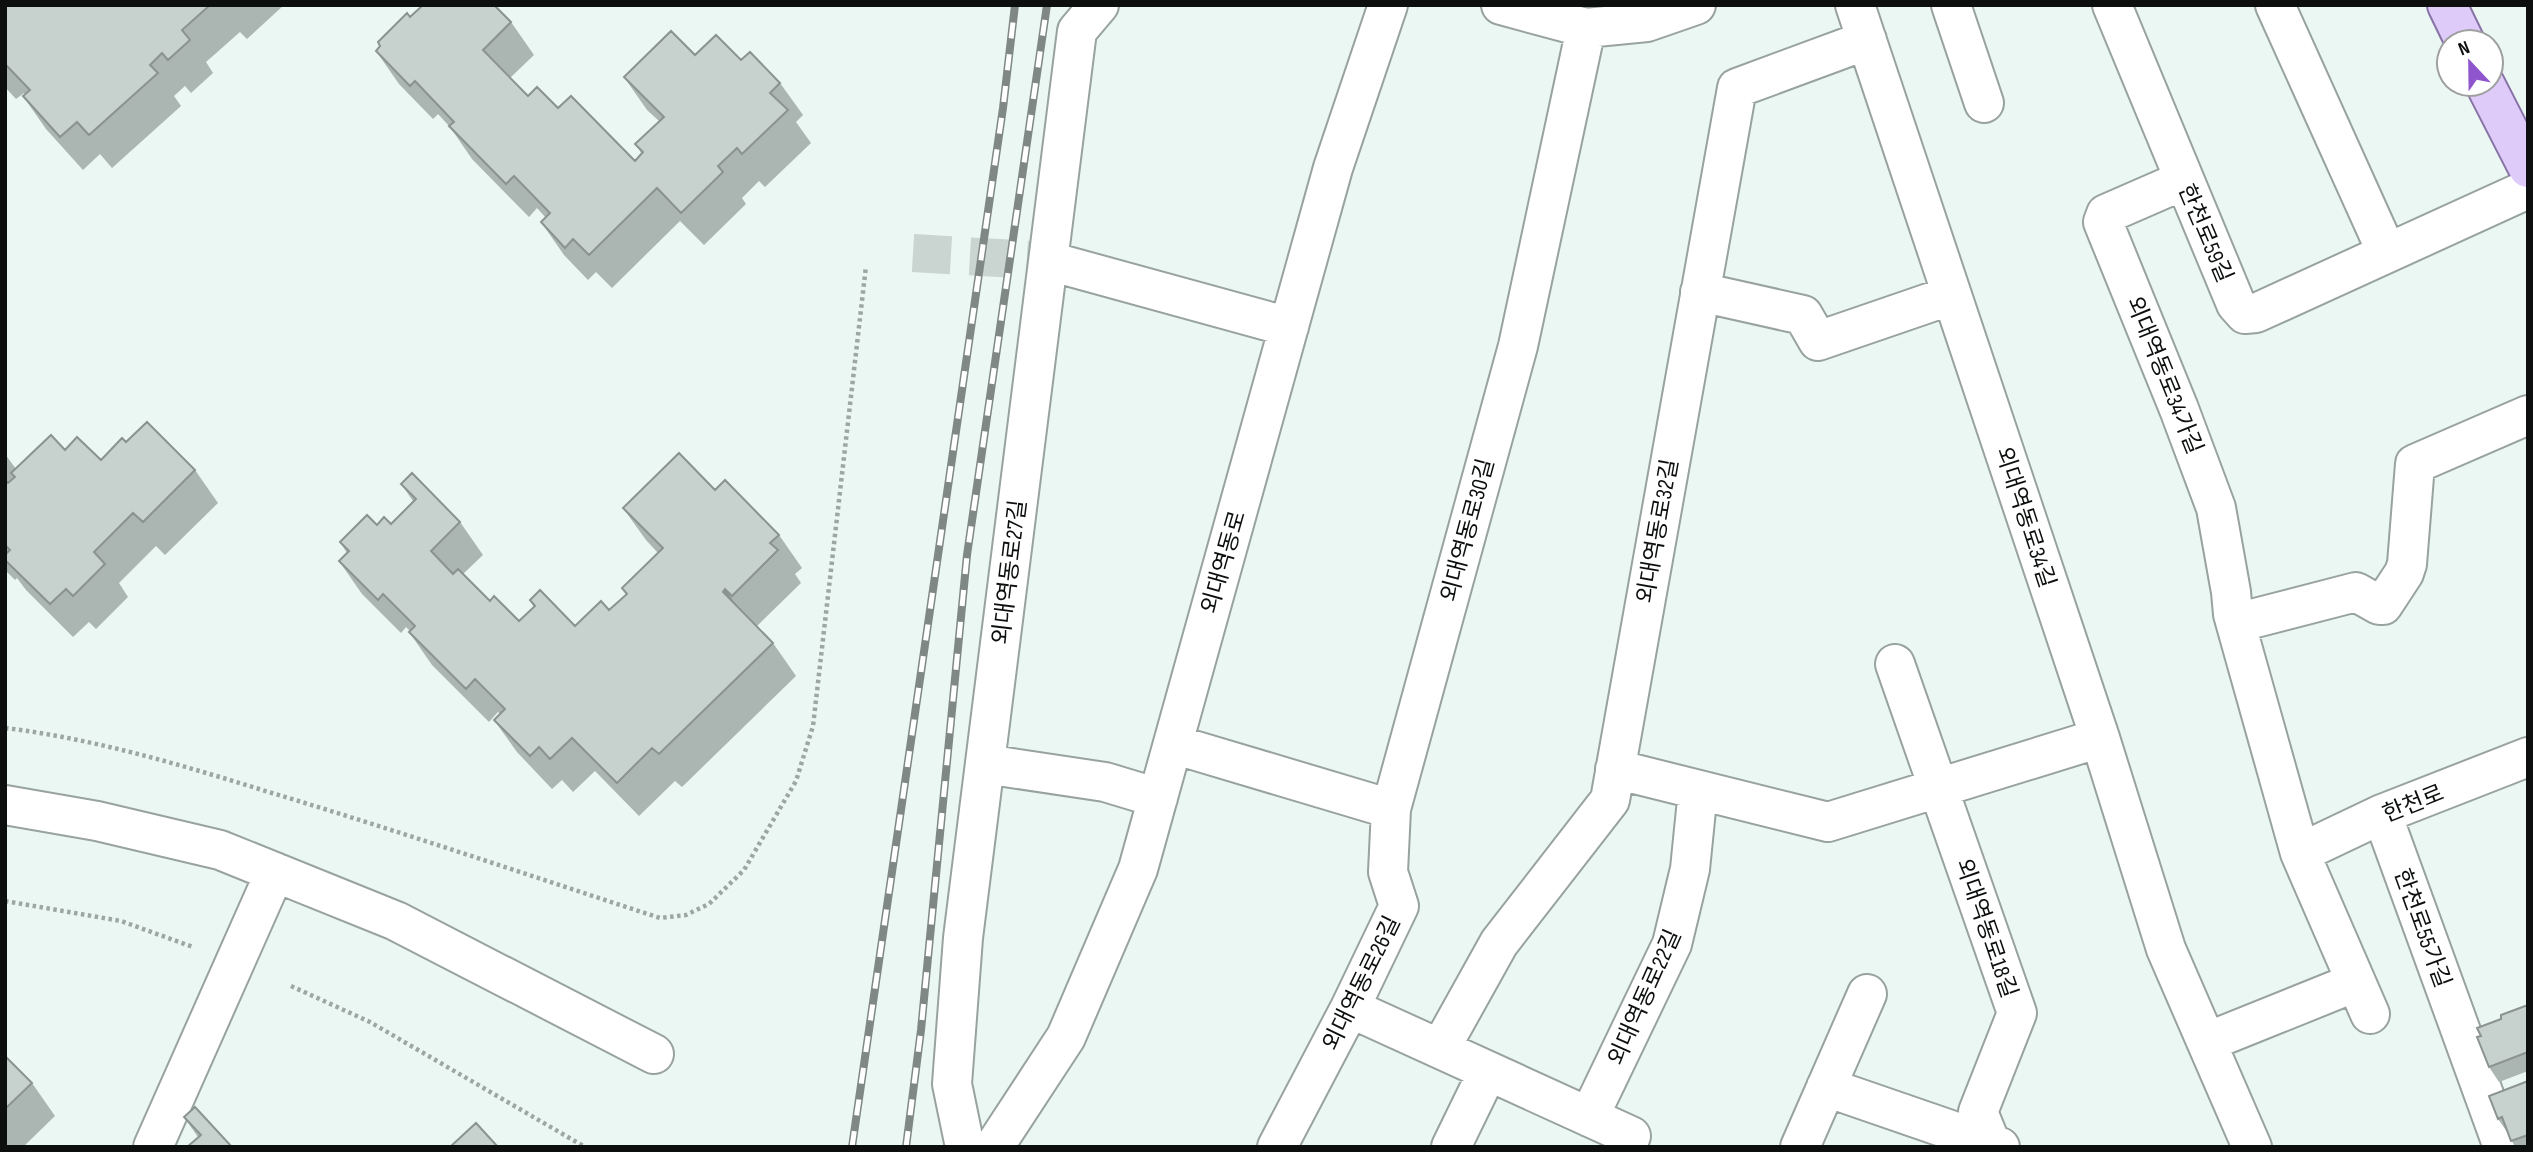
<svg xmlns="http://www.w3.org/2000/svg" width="2533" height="1152" font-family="'Sofia Sans Condensed','Noto Sans KR',sans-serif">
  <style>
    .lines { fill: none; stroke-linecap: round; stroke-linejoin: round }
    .minor-tunnel { stroke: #cad4d0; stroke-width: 38; stroke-dasharray: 38 19; stroke-linecap: butt }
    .minor-casing { stroke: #98a29e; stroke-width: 42 }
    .major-casing { stroke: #8773a5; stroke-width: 42 }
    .path { stroke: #9da6a3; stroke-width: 4.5; stroke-dasharray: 3.5 3.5; stroke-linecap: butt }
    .minor { stroke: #fff; stroke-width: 38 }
    .major { stroke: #dfcbfa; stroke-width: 38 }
    .rail-casing { stroke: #808885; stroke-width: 8 }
    .rail { stroke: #fff; stroke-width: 5; stroke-dasharray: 16; stroke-linecap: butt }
    .wall { fill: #abb5b1 }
    .shaded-wall { fill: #8b9390 }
    .building { fill: #c7d2ce; stroke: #8b9390; stroke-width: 2 }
    .labels { text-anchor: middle; stroke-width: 7; stroke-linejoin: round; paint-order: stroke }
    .street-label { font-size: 23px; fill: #0c0f0e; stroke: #fff }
  </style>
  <rect width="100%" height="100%" fill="#ebf7f2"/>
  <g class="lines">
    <path class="minor-tunnel" d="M 913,253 L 1049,261"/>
    <g class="minor-casing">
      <path id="minor" d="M 1501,5 L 1586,28 L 1647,22 L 1696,5
        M 1855,5 L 2100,738 L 2166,949 L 2252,1147
        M 1951,5 L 1984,103
        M 2112,5 L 2236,304 L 2245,314 L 2256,313 L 2528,189
        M 2275,5 L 2387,253
        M 2184,180 L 2106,214 L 2103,222 L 2179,409 L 2216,508 L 2231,592 L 2233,614 L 2300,853 L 2370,1014
        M 1049,261 L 1289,327
        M 1700,292 L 1803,315 L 1818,341 L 1952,295
        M 2236,623 L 2356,592 L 2379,605 L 2383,605 L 2404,573 L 2407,564 L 2415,464 L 2528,415
        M 1895,664 L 2017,1013 L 1978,1112 L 1991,1144 L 1990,1147
        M 1173,744 L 1391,809
        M 985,764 L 1105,782 L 1158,798
        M 1615,769 L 1828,822 L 2100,738
        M 5,805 L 97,821 L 220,850 L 396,921 L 654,1054
        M 2382,814 L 2503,1147
        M 2300,853 L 2382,814 L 2528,757
        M 1350,1008 L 1631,1136 L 1626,1147
        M 2207,1042 L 2356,982
        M 1440,1049 L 1499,943 L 1610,800 L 1737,88 L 1867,40
        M 1826,1087 L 2000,1147
        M 1589,1117 L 1672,944 L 1690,869 L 1698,790
        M 153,1147 L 275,872
        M 965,1147 L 952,1084 L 963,938 L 1077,31 L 1099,5
        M 994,1147 L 1066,1037 L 1138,869 L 1333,168 L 1388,5
        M 1277,1147 L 1350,1008 L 1399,906 L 1388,872 L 1391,809 L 1518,346 L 1586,28
        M 1451,1147 L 1488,1071
        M 1800,1147 L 1867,994"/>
    </g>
    <g class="major-casing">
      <path id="major" d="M 2447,5 L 2465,42
        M 2485,84 L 2528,168"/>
    </g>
    <path class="path" d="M 5,728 C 96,739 185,766 272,793 C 402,832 531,876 660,918 L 686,915 L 709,904 L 744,870 L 796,781 L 813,726 L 866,266
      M 5,901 L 121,921 L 193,947
      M 291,986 L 370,1022 L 585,1147"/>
    <use href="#minor" class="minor"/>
    <use href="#major" class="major"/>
    <g class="rail-casing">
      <path id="rail" d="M 852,1147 L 1003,108 L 1015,5
        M 906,1147 L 921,1030 L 967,555 L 1047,5"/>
    </g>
    <use href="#rail" class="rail"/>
  </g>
  <path class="wall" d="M 5,5 L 284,5 L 247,39 L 240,32 L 206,62 L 213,73 L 191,93 L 185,86 L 174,96 L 181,106 L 112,168 L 100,154 L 83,170 L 46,129 L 23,96 L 25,94 L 24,93 L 16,99 L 5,87 Z
    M 410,17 L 511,22 L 534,55 L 510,78 L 528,96 L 558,108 L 635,161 L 642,154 L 635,144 L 659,121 L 647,110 L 624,77 L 695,55 L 741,60 L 780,83 L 803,115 L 796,122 L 811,143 L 765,187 L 759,181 L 742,198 L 746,204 L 704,245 L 680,221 L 612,288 L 596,272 L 588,280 L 564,255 L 541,222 L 546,218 L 537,208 L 529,217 L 472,159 L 450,127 L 438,114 L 433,119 L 399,84 L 376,51 Z
    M 126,442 L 195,470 L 218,503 L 165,555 L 156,546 L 119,583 L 128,597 L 96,629 L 89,622 L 73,637 L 26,590 L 17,578 L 15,580 L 5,570 L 5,454 L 16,469 L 65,450 L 101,460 Z
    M 401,484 L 460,522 L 483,555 L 463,574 L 490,601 L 519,621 L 534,607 L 530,600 L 575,626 L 609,610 L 627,594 L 622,588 L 658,553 L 646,540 L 623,508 L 715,490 L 779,535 L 802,568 L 795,574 L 801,583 L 757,626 L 773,643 L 796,676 L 682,787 L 675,781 L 639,816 L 595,771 L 573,792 L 562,780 L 552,789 L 517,752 L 494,720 L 500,714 L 498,712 L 489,722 L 432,665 L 409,632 L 410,631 L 406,627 L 401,633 L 362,594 L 339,561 L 347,553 L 340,542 L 377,525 L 391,524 L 413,501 Z
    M 2528,1005 L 2528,1071 L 2499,1082 L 2489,1067 L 2481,1036 L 2501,1019 Z
    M 5,1056 L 32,1083 L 55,1116 L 23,1147 L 5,1147 Z
    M 2528,1081 L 2528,1147 L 2515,1147 L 2508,1133 L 2498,1119 Z
    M 184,1117 L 232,1147 L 198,1137 Z"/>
  <path class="shaded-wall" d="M 725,589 L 748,622 L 723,592 Z"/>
  <path class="building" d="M 5,5 L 210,5 L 182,30 L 190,40 L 168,60 L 162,53 L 150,65 L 158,73 L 89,135 L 77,122 L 60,137 L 23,96 L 30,90 L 5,64 Z
    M 423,5 L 494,5 L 511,22 L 483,50 L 528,96 L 537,87 L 558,108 L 571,96 L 635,161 L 643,152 L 635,144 L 664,117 L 624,77 L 671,31 L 695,55 L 716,35 L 741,60 L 750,52 L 780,83 L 770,93 L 788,110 L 742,154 L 737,148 L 718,166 L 723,172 L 681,213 L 657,188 L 589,255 L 573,239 L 565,248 L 541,222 L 550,213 L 514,176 L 506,184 L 449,126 L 454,122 L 415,81 L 410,86 L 376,51 L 380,46 L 378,42 L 407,13 L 410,17 Z
    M 147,422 L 195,470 L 143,522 L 133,513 L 94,552 L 105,564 L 73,596 L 66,589 L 50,604 L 5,560 L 5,555 L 10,550 L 5,545 L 5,480 L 8,483 L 15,477 L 11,473 L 51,435 L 65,450 L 77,437 L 101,460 L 122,438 L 126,442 Z
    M 679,453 L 715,490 L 725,480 L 779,535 L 770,543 L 778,550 L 732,596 L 725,589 L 723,592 L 773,643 L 659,754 L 652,748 L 617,783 L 572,738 L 550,759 L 539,747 L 530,756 L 494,720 L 505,709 L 475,679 L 466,689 L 409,632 L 415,626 L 383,594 L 378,600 L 339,561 L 349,551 L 340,542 L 367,515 L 377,525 L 384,517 L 391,524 L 416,499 L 401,484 L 412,473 L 460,522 L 431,551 L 453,574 L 458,569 L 490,601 L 494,596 L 519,621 L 535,606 L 530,600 L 540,590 L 575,626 L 601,601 L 609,610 L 627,594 L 622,588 L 663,548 L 623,508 Z
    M 2528,1005 L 2528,1052 L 2489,1067 L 2477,1037 L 2481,1036 L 2477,1028 L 2501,1019 L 2501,1015 Z
    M 5,1056 L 32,1083 L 5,1109 Z
    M 2528,1081 L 2528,1135 L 2511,1141 L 2502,1117 L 2498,1119 L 2489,1096 Z
    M 195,1107 L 232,1147 L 187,1147 L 201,1135 L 184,1117 Z
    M 476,1123 L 498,1147 L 450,1147 Z"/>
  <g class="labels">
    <g class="street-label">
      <text transform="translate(2206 233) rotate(67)" y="8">한천로59길</text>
      <text transform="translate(2165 375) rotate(68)" y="8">외대역동로34가길</text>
      <text transform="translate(2026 517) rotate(72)" y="8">외대역동로34길</text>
      <text transform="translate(1467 530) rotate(-75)" y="8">외대역동로30길</text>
      <text transform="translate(1657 531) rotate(-80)" y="8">외대역동로32길</text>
      <text transform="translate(1223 562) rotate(-74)" y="8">외대역동로</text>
      <text transform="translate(1009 572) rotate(-83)" y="8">외대역동로27길</text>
      <text transform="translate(2413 803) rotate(-22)" y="8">한천로</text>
      <text transform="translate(1987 928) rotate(71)" y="8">외대역동로18길</text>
      <text transform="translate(2423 928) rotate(70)" y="8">한천로55가길</text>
      <text transform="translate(1361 983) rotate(-64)" y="8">외대역동로26길</text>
      <text transform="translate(1644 997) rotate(-66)" y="8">외대역동로22길</text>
    </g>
  </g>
  <rect width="2533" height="1152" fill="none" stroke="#0c0f0e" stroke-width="14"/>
  <g transform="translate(2470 63) rotate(338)"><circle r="33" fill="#ffffff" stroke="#9e9f9f" stroke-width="2"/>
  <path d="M0-5L12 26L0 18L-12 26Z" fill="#8e55cd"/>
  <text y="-10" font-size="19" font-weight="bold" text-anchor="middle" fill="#0c0f0e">N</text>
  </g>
</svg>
